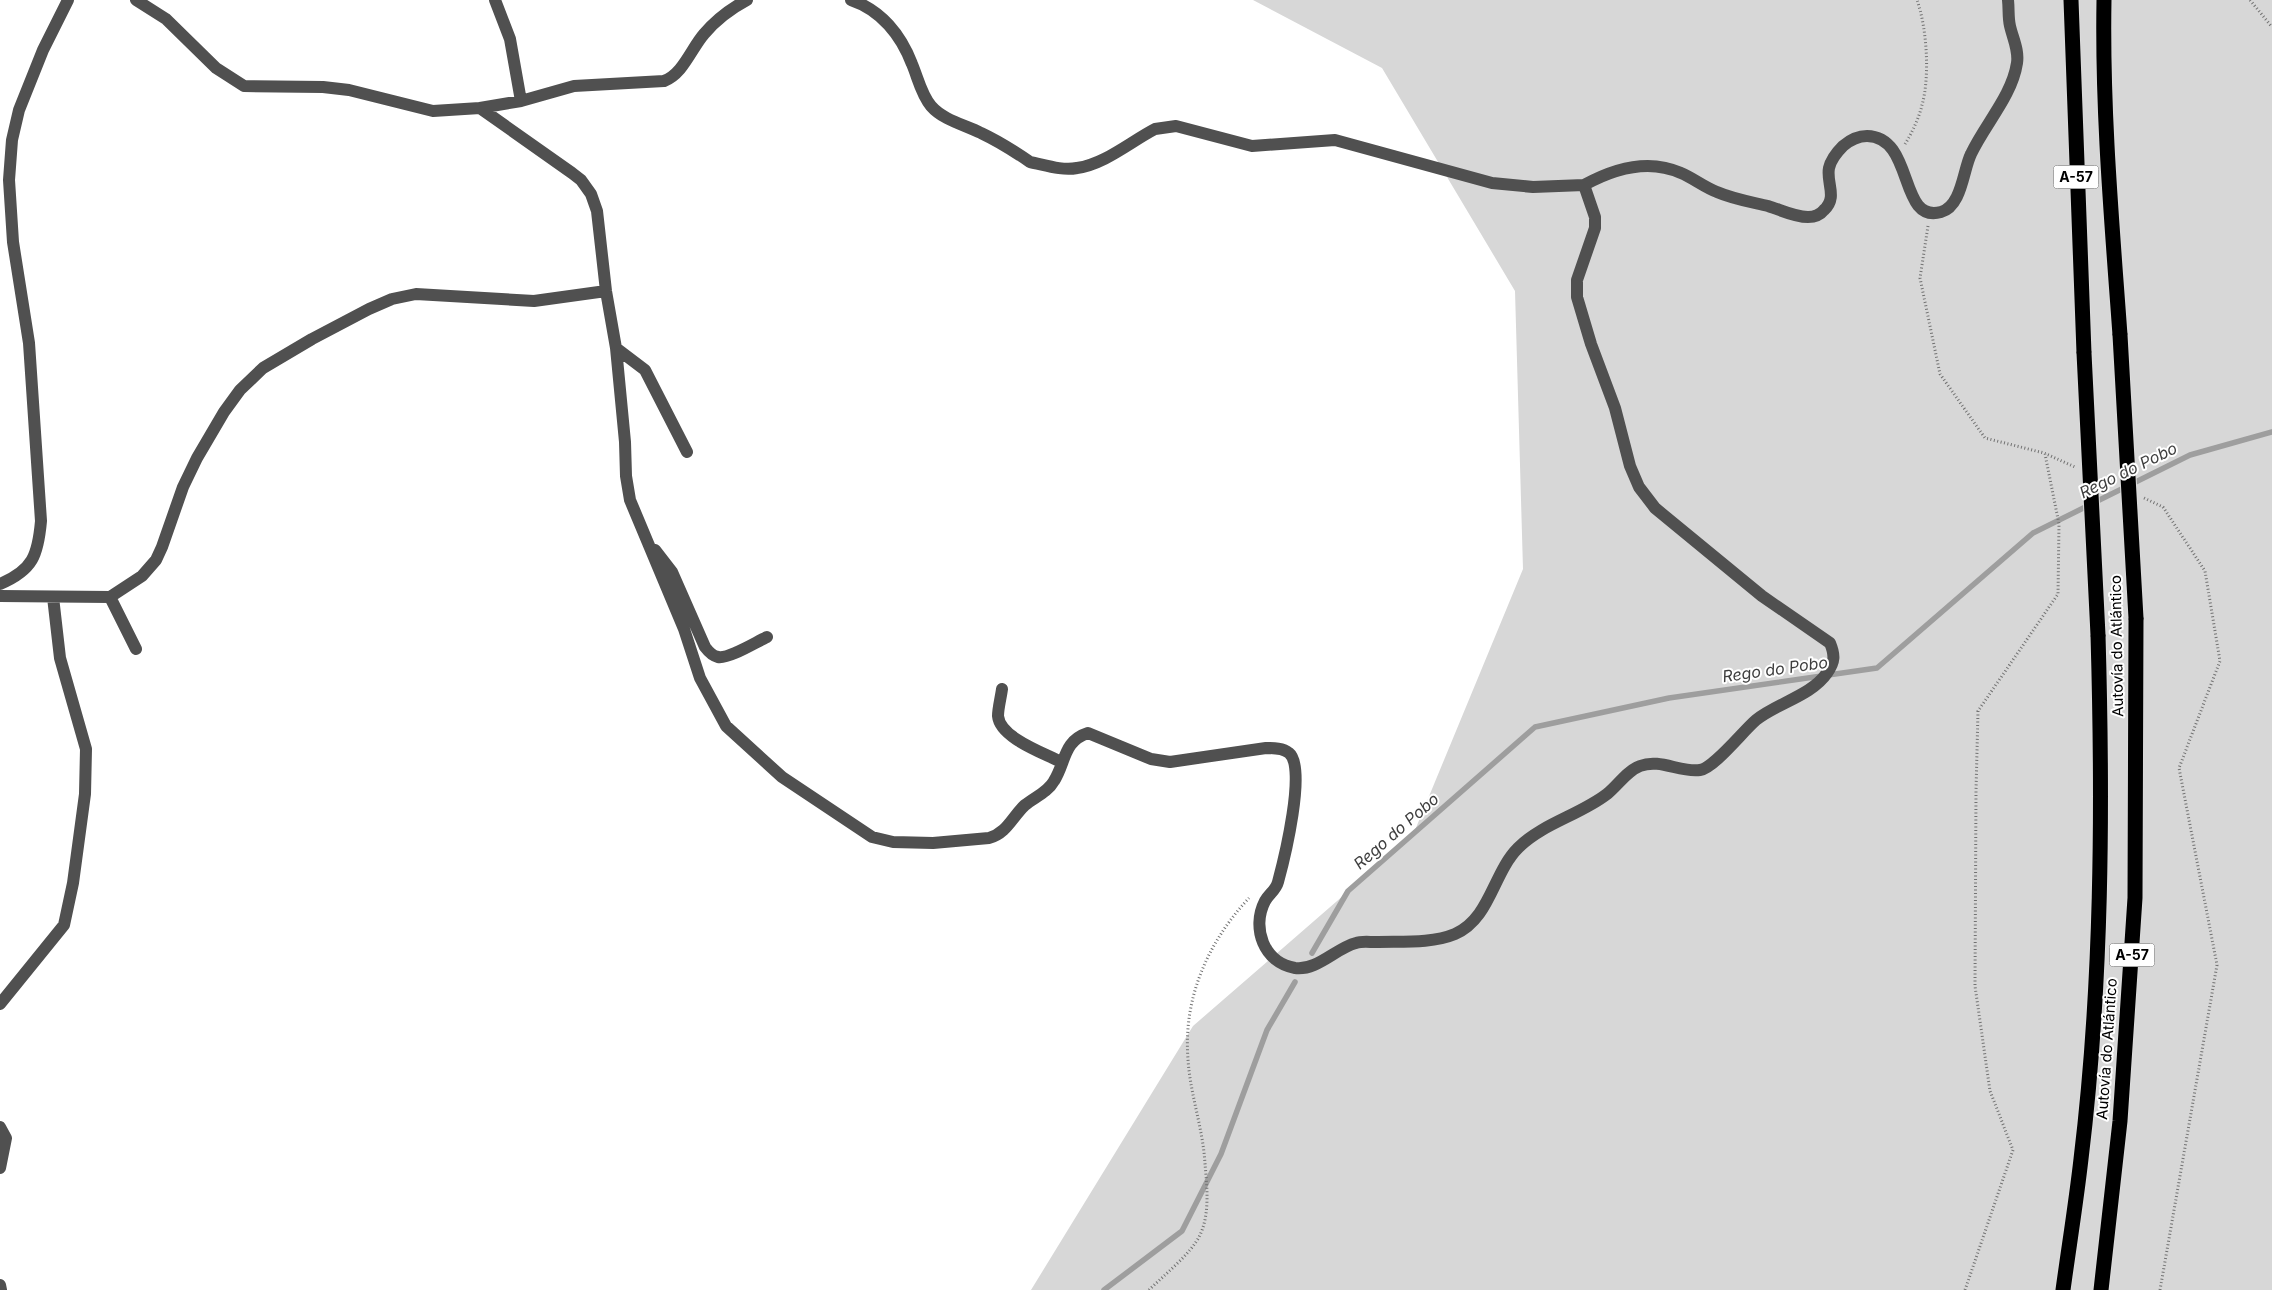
<svg xmlns="http://www.w3.org/2000/svg" width="2272" height="1290" font-family="Inter,sans-serif">
  <style>
    .green { fill: #d7d7d7 }
    .lines { fill: none; stroke-linecap: round; stroke-linejoin: round }
    .stream { stroke: #9e9e9e; stroke-width: 5.5 }
    .highway-casing { stroke: #dbdbdb; stroke-width: 17 }
    .path { stroke: #727272; stroke-width: 3; stroke-dasharray: 1 2.5; stroke-linecap: butt }
    .minor { stroke: #505050; stroke-width: 12 }
    .highway { stroke: #000; stroke-width: 15 }
    .highway-bridge-casing { stroke: #dbdbdb; stroke-width: 17; stroke-linecap: butt }
    .highway-bridge { stroke: #000; stroke-width: 15 }
    .labels { text-anchor: middle; stroke-width: 4; stroke-linejoin: round; paint-order: stroke }
    .shield { fill: #fff; stroke: #4c4c4c; stroke-width: 1 }
    .shield-label { font-size: 14px; font-weight: bold; fill: #000 }
    .street-label { font-size: 15px; fill: #000; stroke: #fff }
    .water-label { font-size: 16px; font-style: italic; fill: #3f3f3f; stroke: #fff }
  </style>
  <rect width="100%" height="100%" fill="#fff"/>
  <path class="green" d="M 1253,0 L 2272,0 L 2272,1290 L 1031,1290 L 1193,1026 L 1413,835 L 1523,569 L 1515,291 L 1382,68 Z"/>
  <g class="lines">
    <path class="stream" d="M 1312,953 L 1348,891 L 1535,727 L 1669,698 L 1877,668 L 2033,533 L 2190,455 L 2272,432
      M 1104,1290 L 1182,1231 L 1221,1154 L 1267,1030 L 1295,982"/>
    <g class="highway-casing">
      <path id="highway" d="M 2071,0 L 2084,353
        M 2104,0 C 2102,112 2112,224 2120,335
        M 2063,1290 C 2069,1246 2076,1203 2081,1159 C 2102,986 2103,809 2098,635
        M 2101,1290 L 2120,1121 L 2135,898 L 2136,618"/>
    </g>
    <path class="path" d="M 2250,0 L 2272,27
      M 1905,144 C 1912,133 1919,118 1922,105 C 1930,77 1927,28 1917,0
      M 1928,226 L 1920,278 L 1940,374 L 1985,438 L 2044,453 L 2075,467
      M 2144,498 L 2163,507 L 2205,571 L 2220,661 L 2179,768 L 2217,965 L 2160,1290
      M 1149,1290 C 1164,1275 1191,1254 1200,1235 C 1210,1214 1207,1186 1205,1164 C 1203,1128 1190,1094 1188,1059 C 1183,998 1208,942 1249,898
      M 1965,1290 L 2013,1150 L 1990,1091 L 1975,986 L 1976,791 L 1978,711 L 2058,594 L 2059,524 L 2045,454"/>
    <path class="minor" d="M 136,0 L 166,19 L 216,68 L 244,86 L 323,87 L 349,90 L 433,111 L 480,108 L 521,101 L 574,86 L 664,81 C 683,74 691,49 704,34 C 715,21 732,8 747,0
      M 495,0 L 510,39 L 521,101
      M 480,108 L 572,173 L 581,180 L 591,194 L 597,211 L 606,291 L 616,348 L 625,442 L 626,476 L 630,500 L 684,629 L 700,678 L 726,726 L 782,777 L 872,837 L 893,842 L 933,843 L 989,838 C 1007,833 1012,817 1025,805 C 1035,797 1048,792 1054,781 C 1066,762 1063,741 1088,733 L 1151,759 L 1170,762 L 1266,748 C 1274,748 1283,748 1289,753 C 1307,767 1284,860 1278,882 C 1276,890 1269,894 1265,901 C 1251,928 1264,963 1295,968 C 1317,971 1336,948 1356,943 C 1361,941 1369,942 1375,942 C 1400,941 1431,944 1455,934 C 1490,919 1493,873 1518,848 C 1543,823 1580,815 1607,794 C 1618,785 1627,771 1640,766 C 1660,758 1680,773 1700,770 C 1714,768 1743,731 1756,720 C 1777,703 1811,696 1827,673 C 1835,662 1835,655 1830,643 L 1762,596 L 1655,508 L 1639,487 L 1630,466 L 1615,408 L 1591,344 L 1577,297 L 1577,280 L 1595,228 L 1595,217 L 1584,185 L 1533,187 L 1492,183 L 1335,140 L 1252,146 L 1176,126 L 1155,129 C 1130,142 1105,164 1077,168 C 1062,171 1045,165 1030,162 C 1014,151 998,141 981,133 C 965,125 943,120 931,106 C 921,94 918,78 912,64 C 901,35 881,10 851,0
      M 1584,185 C 1613,169 1648,158 1681,173 C 1693,178 1704,187 1717,192 C 1733,199 1751,202 1768,206 C 1781,210 1794,217 1808,217 C 1815,217 1820,215 1824,210 C 1838,197 1826,183 1829,168 C 1831,159 1837,152 1843,146 C 1850,140 1858,136 1867,136 C 1915,137 1898,224 1941,212 C 1962,206 1963,170 1971,154 C 1985,124 2012,96 2017,63 C 2019,50 2013,39 2010,26 C 2008,18 2009,9 2008,0
      M 616,348 L 645,370 L 687,452
      M 655,550 L 672,572 L 705,647 C 708,651 713,656 718,657 C 729,659 756,642 767,637
      M 0,584 C 33,570 38,555 41,521 L 29,343 L 13,242 L 9,180 L 12,140 L 19,110 L 43,50 L 68,0
      M 0,596 L 110,597 L 142,576 L 156,560 L 162,547 L 183,487 L 197,458 L 224,412 L 240,390 L 263,368 L 312,339 L 369,309 L 392,299 L 416,294 L 534,301 L 606,291
      M 110,597 L 136,649
      M 1002,689 C 1001,697 998,708 998,716 C 1000,738 1044,753 1061,762
      M 0,1004 L 64,925 L 73,883 L 85,794 L 86,749 L 60,658 L 53,597
      M 0,1127 L 6,1138 L 0,1168
      M 0,1285 L 1,1290"/>
    <use href="#highway" class="highway"/>
    <g class="highway-bridge-casing">
      <path id="highway-bridge" d="M 2120,335 L 2136,618
        M 2084,353 L 2098,635"/>
    </g>
    <use href="#highway-bridge" class="highway-bridge"/>
  </g>
  <g class="labels">
    <g class="shield">
      <rect x="2053.5" y="165.5" width="45" height="23" rx="4"/>
      <rect x="2109.5" y="943.5" width="45" height="23" rx="4"/>
    </g>
    <g class="shield-label">
      <text x="2076" y="182">A-57</text>
      <text x="2132" y="960">A-57</text>
    </g>
    <g class="street-label">
      <text transform="translate(2117 646) rotate(-91)" y="5">Autovía do Atlántico</text>
      <text transform="translate(2107 1049) rotate(-86)" y="5">Autovía do Atlántico</text>
    </g>
    <g class="water-label">
      <text transform="translate(2128 470) rotate(-26)" y="6">Rego do Pobo</text>
      <text transform="translate(1775 669) rotate(-8)" y="6">Rego do Pobo</text>
      <text transform="translate(1396 831) rotate(-41)" y="6">Rego do Pobo</text>
    </g>
  </g>
</svg>
